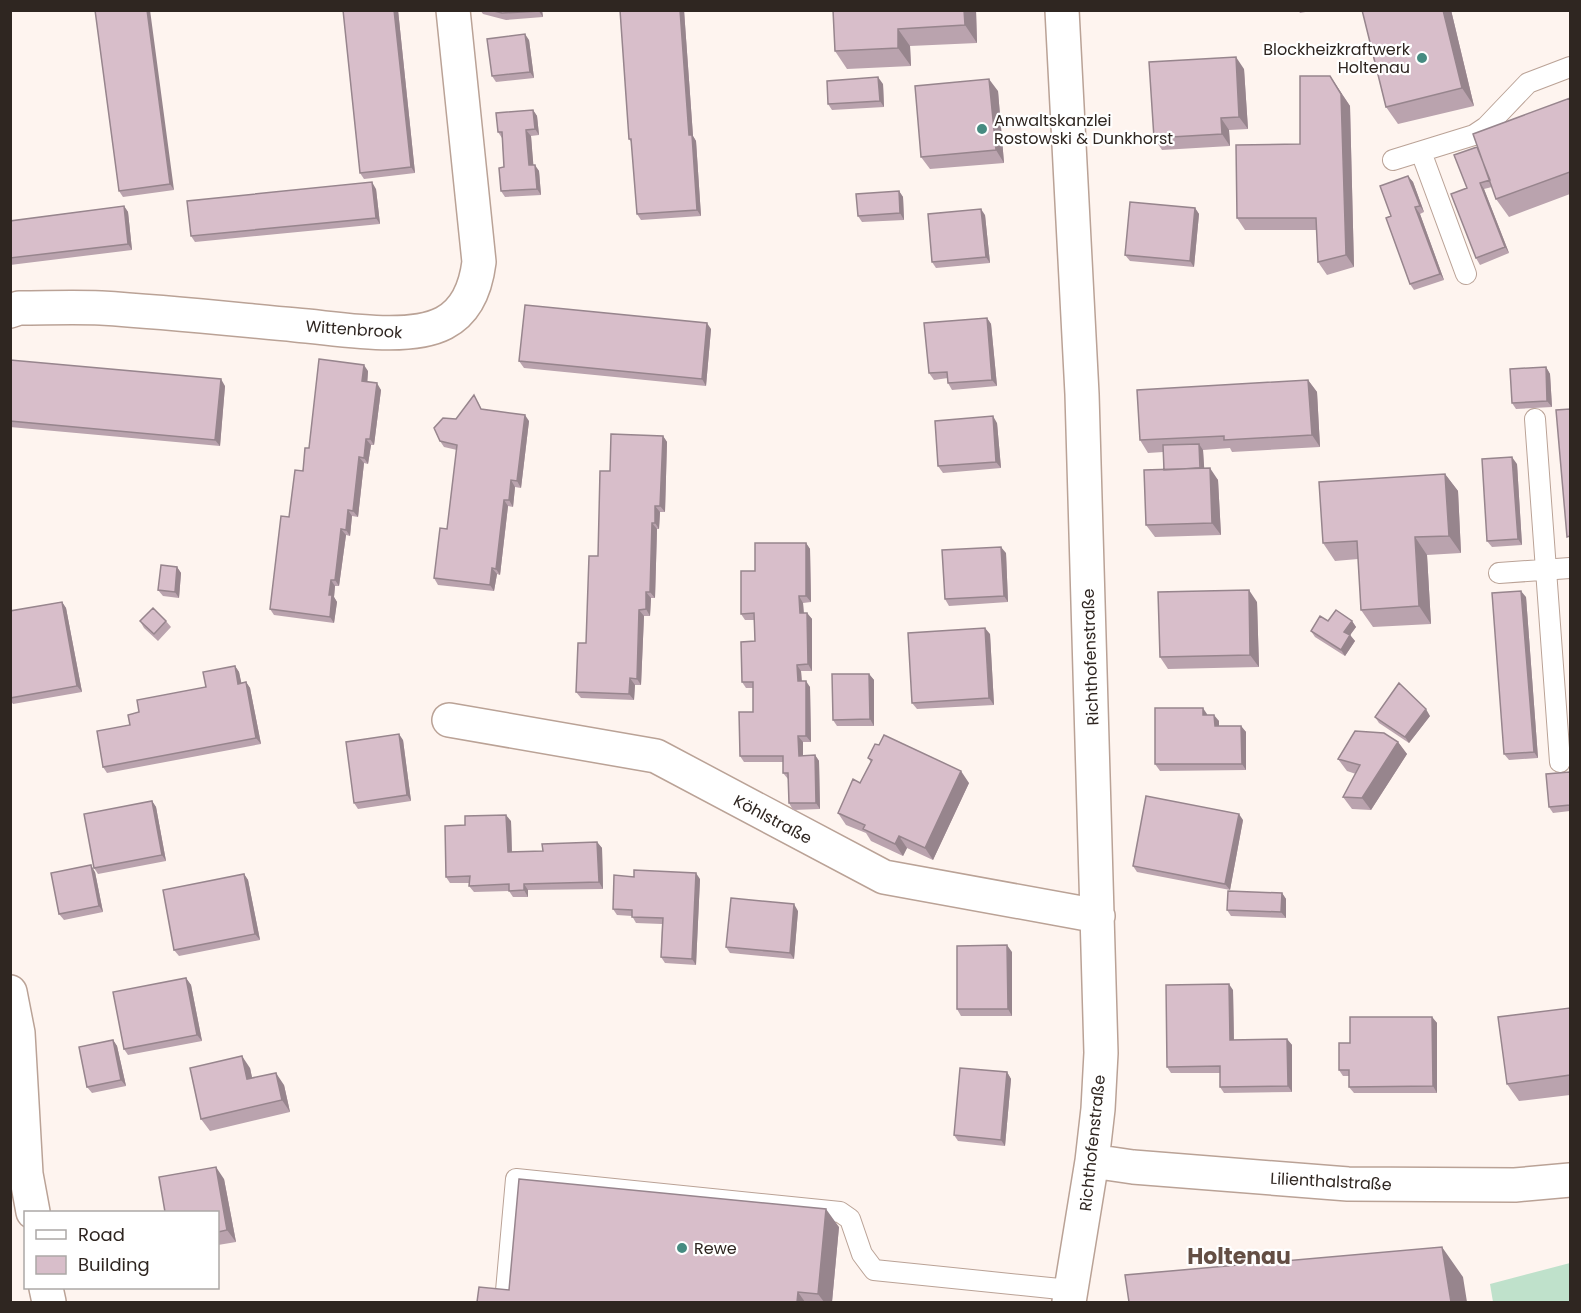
<svg xmlns="http://www.w3.org/2000/svg" width="1581" height="1313" font-family="Poppins,sans-serif">
  <style>
    .green { fill: #bfe1cb }
    .lines { fill: none; stroke-linecap: round; stroke-linejoin: round }
    .lane-casing { stroke: #baa296; stroke-width: 22 }
    .street-casing { stroke: #baa296; stroke-width: 36 }
    .lane { stroke: #fff; stroke-width: 20 }
    .street { stroke: #fff; stroke-width: 33 }
    .wall { fill: #baa3ae }
    .shaded-wall { fill: #97858d }
    .building { fill: #d8beca; stroke: #97858d; stroke-width: 1.5 }
    .poi-dot { fill: #468b81; stroke: #fff; stroke-width: 2 }
    .labels { text-anchor: middle; stroke-width: 4.5; stroke-linejoin: round; paint-order: stroke }
    .poi-label { font-size: 16px; fill: #2f2621; stroke: #fff; text-anchor: start }
    .street-label { font-size: 16px; fill: #2f2621; stroke: #fff }
    .district-label { font-size: 22px; font-weight: bold; fill: #634e44; stroke: #fff }
  </style>
  <rect width="100%" height="100%" fill="#fef4ef"/>
  <path class="green" d="M 1570,1263 L 1570,1302 L 1493,1302 L 1490,1284 Z"/>
  <g class="lines">
    <g class="lane-casing">
      <path id="lane" d="M 1421,152 L 1466,274
        M 1393,160 L 1474,135 L 1486,127 L 1528,83 L 1570,67
        M 1535,419 L 1560,762
        M 1499,573 L 1570,568
        M 505,1302 L 516,1179 L 840,1212 L 850,1219 L 862,1254 L 874,1270 L 1070,1290"/>
    </g>
    <g class="street-casing">
      <path id="street" d="M 1062,10 L 1082,394 L 1101,1053 L 1098,1109 L 1092,1161 L 1069,1302
        M 10,311 L 19,308 C 46,308 73,307 101,308 C 166,312 231,319 296,325 C 336,328 408,342 444,323 C 467,311 476,286 479,262 L 453,10
        M 449,720 L 656,756 L 884,877 L 1098,916
        M 10,992 L 18,1033 L 26,1174 L 33,1212
        M 1092,1161 L 1133,1167 L 1348,1184 L 1515,1185 L 1570,1180
        M 46,1288 L 49,1302"/>
    </g>
    <use href="#lane" class="lane"/>
    <use href="#street" class="street"/>
  </g>
  <path class="wall" d="M 95,10 L 174,190 L 123,197 L 119,191 Z
    M 343,10 L 398,10 L 415,173 L 364,179 L 360,173 Z
    M 480,10 L 542,10 L 543,17 L 506,20 L 483,14 Z
    M 620,10 L 684,10 L 693,136 L 696,141 L 701,216 L 641,220 L 637,214 L 632,143 L 629,139 Z
    M 833,10 L 976,10 L 977,43 L 910,46 L 911,66 L 847,69 L 835,51 Z
    M 1298,10 L 1316,10 L 1300,13 Z
    M 1362,10 L 1451,10 L 1474,106 L 1398,124 L 1386,107 Z
    M 529,40 L 534,78 L 496,82 L 492,76 Z
    M 1244,69 L 1248,129 L 1229,130 L 1230,146 L 1162,150 L 1154,138 Z
    M 1330,76 L 1350,106 L 1354,267 L 1327,275 L 1318,262 L 1317,230 L 1245,230 L 1237,218 L 1300,144 Z
    M 883,84 L 884,107 L 832,110 L 828,104 Z
    M 998,91 L 1004,163 L 930,169 L 921,157 Z
    M 1570,98 L 1570,194 L 1509,217 L 1496,199 L 1492,187 L 1484,189 L 1509,253 L 1480,265 L 1476,258 L 1467,188 L 1477,147 Z
    M 533,110 L 537,116 L 539,135 L 531,136 L 533,165 L 539,171 L 541,195 L 505,197 L 501,191 L 504,167 L 502,138 L 498,132 Z
    M 1408,176 L 1413,182 L 1424,212 L 1420,214 L 1444,280 L 1414,290 L 1410,284 Z
    M 376,189 L 380,224 L 195,242 L 191,236 Z
    M 899,191 L 903,197 L 904,220 L 862,222 L 858,216 Z
    M 124,206 L 128,212 L 132,250 L 10,265 L 10,221 Z
    M 1195,208 L 1199,214 L 1194,267 L 1130,261 L 1125,255 Z
    M 985,215 L 990,263 L 936,268 L 932,262 Z
    M 987,318 L 991,324 L 997,386 L 952,390 L 948,383 L 948,378 L 934,380 L 929,373 Z
    M 711,329 L 706,386 L 524,368 L 519,361 Z
    M 10,360 L 225,386 L 220,446 L 10,427 Z
    M 1546,367 L 1550,374 L 1552,407 L 1516,409 L 1512,403 Z
    M 368,371 L 367,382 L 381,390 L 374,445 L 371,445 L 368,464 L 364,463 L 358,517 L 352,516 L 350,536 L 346,535 L 339,586 L 335,586 L 334,597 L 337,602 L 334,623 L 274,615 L 270,609 L 289,517 L 309,448 Z
    M 1308,380 L 1317,392 L 1320,447 L 1232,452 L 1230,448 L 1203,450 L 1204,468 L 1218,480 L 1221,535 L 1155,537 L 1146,525 L 1164,470 L 1163,452 L 1148,453 L 1140,440 Z
    M 478,402 L 482,410 L 529,421 L 521,488 L 515,487 L 513,507 L 508,506 L 500,575 L 497,574 L 494,591 L 438,585 L 434,578 L 447,529 L 457,450 L 444,447 L 440,441 L 456,419 Z
    M 997,423 L 1001,468 L 943,473 L 938,466 Z
    M 663,436 L 667,442 L 665,512 L 660,512 L 659,529 L 657,529 L 655,598 L 651,598 L 650,616 L 644,616 L 641,685 L 635,685 L 634,700 L 581,698 L 576,692 L 586,643 L 610,471 Z
    M 1517,464 L 1522,545 L 1492,547 L 1487,541 Z
    M 1445,474 L 1458,491 L 1461,553 L 1427,555 L 1431,624 L 1373,627 L 1361,610 L 1358,559 L 1335,561 L 1323,543 Z
    M 806,543 L 810,549 L 811,602 L 803,603 L 804,613 L 807,613 L 812,619 L 812,671 L 801,671 L 802,681 L 810,687 L 811,742 L 803,742 L 803,756 L 815,755 L 819,761 L 820,809 L 793,810 L 789,803 L 788,779 L 783,773 L 783,762 L 744,762 L 740,756 L 753,712 L 753,688 L 746,688 L 742,682 L 755,641 L 754,620 L 745,620 L 741,614 L 755,571 Z
    M 1006,553 L 1008,602 L 949,606 L 945,599 Z
    M 177,567 L 181,573 L 179,598 L 163,596 L 158,590 Z
    M 1526,597 L 1538,758 L 1509,760 L 1504,754 Z
    M 62,602 L 66,608 L 82,692 L 13,704 L 10,700 L 10,611 Z
    M 1257,602 L 1259,667 L 1168,669 L 1160,657 Z
    M 140,621 L 166,621 L 171,627 L 158,641 L 144,628 Z
    M 1328,621 L 1352,621 L 1356,627 L 1350,635 L 1355,641 L 1345,656 L 1315,637 L 1311,631 Z
    M 990,634 L 994,705 L 917,709 L 912,703 Z
    M 235,666 L 239,672 L 241,683 L 246,682 L 250,688 L 261,744 L 107,773 L 103,767 L 139,712 L 206,687 Z
    M 869,674 L 874,680 L 874,726 L 837,726 L 833,720 Z
    M 1207,714 L 1207,715 L 1219,721 L 1219,726 L 1241,726 L 1246,732 L 1246,770 L 1160,771 L 1155,764 Z
    M 1430,716 L 1409,743 L 1379,723 L 1375,717 Z
    M 403,740 L 411,801 L 358,809 L 354,803 Z
    M 1398,742 L 1407,754 L 1371,810 L 1352,809 L 1343,797 L 1356,774 L 1347,771 L 1338,759 Z
    M 868,758 L 969,783 L 933,860 L 907,848 L 903,856 L 871,841 L 866,833 L 846,825 L 838,813 L 860,783 L 871,762 Z
    M 1570,772 L 1570,811 L 1553,813 L 1549,807 Z
    M 152,801 L 156,807 L 166,861 L 98,874 L 94,868 Z
    M 1243,820 L 1230,890 L 1137,872 L 1133,866 Z
    M 511,821 L 512,852 L 543,851 L 597,842 L 602,848 L 603,889 L 528,890 L 528,897 L 513,897 L 509,891 L 474,892 L 469,886 L 469,883 L 450,883 L 446,877 L 465,825 Z
    M 95,872 L 103,912 L 64,920 L 59,914 Z
    M 244,874 L 248,880 L 260,940 L 179,956 L 174,950 Z
    M 700,879 L 696,965 L 665,963 L 661,957 L 662,924 L 636,923 L 632,916 L 617,915 L 613,909 Z
    M 1282,893 L 1286,899 L 1286,918 L 1231,916 L 1227,910 Z
    M 798,911 L 794,959 L 730,953 L 726,947 Z
    M 1012,952 L 1012,1016 L 961,1016 L 957,1009 Z
    M 186,978 L 191,985 L 202,1041 L 128,1055 L 124,1049 Z
    M 1233,990 L 1234,1040 L 1287,1039 L 1292,1045 L 1292,1092 L 1224,1093 L 1220,1087 L 1220,1073 L 1171,1073 L 1167,1067 Z
    M 1570,1008 L 1570,1095 L 1519,1101 L 1507,1084 Z
    M 1432,1017 L 1437,1023 L 1437,1093 L 1354,1093 L 1349,1087 L 1349,1076 L 1343,1076 L 1339,1070 L 1350,1043 Z
    M 113,1040 L 117,1046 L 126,1086 L 92,1093 L 87,1087 Z
    M 250,1068 L 252,1078 L 284,1085 L 290,1112 L 210,1131 L 201,1119 Z
    M 1007,1072 L 1011,1079 L 1005,1146 L 958,1141 L 954,1135 Z
    M 224,1179 L 236,1242 L 218,1245 L 218,1212 Z
    M 839,1227 L 832,1302 L 477,1302 L 509,1290 Z"/>
  <path class="shaded-wall" d="M 147,10 L 150,10 L 174,190 L 170,184 Z
    M 394,10 L 398,10 L 415,173 L 411,167 Z
    M 538,10 L 542,10 L 543,17 Z
    M 680,10 L 684,10 L 693,136 L 696,141 L 701,216 L 697,210 L 689,135 Z
    M 964,10 L 976,10 L 977,43 L 965,25 Z
    M 1443,10 L 1451,10 L 1474,106 L 1462,88 Z
    M 898,29 L 910,46 L 911,66 L 898,48 Z
    M 525,34 L 529,40 L 534,78 L 530,72 Z
    M 1236,57 L 1244,69 L 1248,129 L 1239,117 Z
    M 1330,76 L 1350,106 L 1354,267 L 1346,255 Z
    M 878,77 L 883,84 L 884,107 L 880,101 Z
    M 989,79 L 998,91 L 1004,163 L 996,150 Z
    M 533,110 L 537,116 L 539,135 L 535,129 Z
    M 1221,118 L 1229,130 L 1230,146 L 1222,134 Z
    M 526,130 L 531,136 L 534,172 L 529,165 Z
    M 535,165 L 539,171 L 541,195 L 537,189 Z
    M 1408,176 L 1413,182 L 1424,212 L 1420,206 Z
    M 372,182 L 376,189 L 380,224 L 376,218 Z
    M 1480,183 L 1484,189 L 1509,253 L 1505,247 Z
    M 899,191 L 903,197 L 904,220 L 900,213 Z
    M 124,206 L 128,212 L 132,250 L 128,244 Z
    M 1415,207 L 1420,214 L 1444,280 L 1440,274 Z
    M 1195,208 L 1199,214 L 1194,267 L 1190,261 Z
    M 981,209 L 985,215 L 990,263 L 986,257 Z
    M 987,318 L 991,324 L 997,386 L 992,380 Z
    M 707,323 L 711,329 L 706,386 L 702,379 Z
    M 364,365 L 368,371 L 367,388 L 362,381 Z
    M 1546,367 L 1550,374 L 1552,407 L 1547,401 Z
    M 221,379 L 225,386 L 220,446 L 215,440 Z
    M 1308,380 L 1317,392 L 1320,447 L 1312,435 Z
    M 377,383 L 381,390 L 374,445 L 370,439 Z
    M 525,415 L 529,421 L 521,488 L 517,481 Z
    M 993,416 L 997,423 L 1001,468 L 996,462 Z
    M 663,436 L 667,442 L 665,512 L 660,506 Z
    M 366,439 L 371,445 L 368,464 L 364,458 Z
    M 1199,444 L 1203,450 L 1205,480 L 1201,474 Z
    M 359,457 L 364,463 L 358,517 L 353,511 Z
    M 1512,457 L 1517,464 L 1522,545 L 1518,539 Z
    M 1210,468 L 1218,480 L 1221,535 L 1212,523 Z
    M 1445,474 L 1458,491 L 1461,553 L 1449,536 Z
    M 511,480 L 515,487 L 513,507 L 509,500 Z
    M 504,500 L 508,506 L 500,575 L 496,569 Z
    M 655,506 L 660,512 L 659,529 L 655,523 Z
    M 348,510 L 352,516 L 350,536 L 346,530 Z
    M 652,523 L 657,529 L 655,598 L 650,592 Z
    M 341,529 L 346,535 L 339,586 L 335,580 Z
    M 1415,537 L 1427,555 L 1431,624 L 1419,606 Z
    M 806,543 L 810,549 L 811,602 L 806,596 Z
    M 1001,547 L 1006,553 L 1008,602 L 1004,596 Z
    M 177,567 L 181,573 L 179,598 L 175,592 Z
    M 492,568 L 497,574 L 494,591 L 490,585 Z
    M 331,580 L 335,586 L 334,597 L 337,602 L 334,623 L 330,617 L 329,595 Z
    M 1249,590 L 1257,602 L 1259,667 L 1250,655 Z
    M 1521,591 L 1526,597 L 1538,758 L 1534,752 Z
    M 646,592 L 651,598 L 650,616 L 646,609 Z
    M 799,596 L 803,603 L 804,619 L 800,613 Z
    M 62,602 L 66,608 L 82,692 L 77,686 Z
    M 639,610 L 644,616 L 641,685 L 637,679 Z
    M 807,613 L 812,619 L 812,671 L 808,664 Z
    M 1352,621 L 1356,627 L 1348,638 L 1344,632 Z
    M 985,628 L 990,634 L 994,705 L 989,698 Z
    M 1350,635 L 1355,641 L 1345,656 L 1341,650 Z
    M 797,665 L 801,671 L 802,688 L 798,681 Z
    M 235,666 L 239,672 L 243,690 L 238,684 Z
    M 869,674 L 874,680 L 874,726 L 870,719 Z
    M 630,678 L 635,685 L 634,700 L 629,694 Z
    M 806,681 L 810,687 L 811,742 L 806,736 Z
    M 246,682 L 250,688 L 261,744 L 256,738 Z
    M 1203,708 L 1207,714 L 1208,721 L 1203,715 Z
    M 1426,709 L 1430,716 L 1409,743 L 1405,737 Z
    M 1214,715 L 1219,721 L 1219,732 L 1215,726 Z
    M 1241,726 L 1246,732 L 1246,770 L 1242,764 Z
    M 399,734 L 403,740 L 411,801 L 407,795 Z
    M 798,736 L 803,742 L 803,762 L 799,756 Z
    M 1398,742 L 1407,754 L 1371,810 L 1362,798 Z
    M 815,755 L 819,761 L 820,809 L 816,803 Z
    M 961,771 L 969,783 L 933,860 L 925,848 Z
    M 152,801 L 156,807 L 166,861 L 162,855 Z
    M 1239,814 L 1243,820 L 1230,890 L 1225,884 Z
    M 506,815 L 511,821 L 512,858 L 508,852 Z
    M 899,836 L 907,848 L 903,856 L 895,844 Z
    M 597,842 L 602,848 L 603,889 L 599,882 Z
    M 91,865 L 95,872 L 103,912 L 99,906 Z
    M 696,873 L 700,879 L 696,965 L 692,959 Z
    M 244,874 L 248,880 L 260,940 L 255,934 Z
    M 524,884 L 528,890 L 528,897 L 524,890 Z
    M 1282,893 L 1286,899 L 1286,918 L 1281,912 Z
    M 794,904 L 798,911 L 794,959 L 790,953 Z
    M 1007,945 L 1012,952 L 1012,1016 L 1008,1009 Z
    M 186,978 L 191,985 L 202,1041 L 197,1035 Z
    M 1229,984 L 1233,990 L 1234,1046 L 1230,1040 Z
    M 1432,1017 L 1437,1023 L 1437,1093 L 1433,1086 Z
    M 1287,1039 L 1292,1045 L 1292,1092 L 1288,1086 Z
    M 113,1040 L 117,1046 L 126,1086 L 121,1080 Z
    M 242,1056 L 250,1068 L 255,1091 L 247,1079 Z
    M 1007,1072 L 1011,1079 L 1005,1146 L 1001,1140 Z
    M 276,1073 L 284,1085 L 290,1112 L 282,1100 Z
    M 216,1167 L 224,1179 L 236,1242 L 227,1230 Z
    M 826,1209 L 839,1227 L 832,1302 L 824,1302 L 818,1294 Z
    M 1442,1247 L 1463,1277 L 1467,1302 L 1451,1302 Z
    M 798,1292 L 805,1302 L 797,1302 Z"/>
  <path class="building" d="M 95,10 L 147,10 L 170,184 L 119,191 Z
    M 343,10 L 394,10 L 411,167 L 360,173 Z
    M 490,10 L 538,10 L 539,11 L 502,13 Z
    M 620,10 L 680,10 L 689,135 L 692,135 L 697,210 L 637,214 L 631,139 L 629,139 Z
    M 833,10 L 964,10 L 965,25 L 898,29 L 898,48 L 835,51 Z
    M 1362,10 L 1443,10 L 1462,88 L 1386,107 Z
    M 525,34 L 530,72 L 492,76 L 487,39 Z
    M 1236,57 L 1239,117 L 1221,118 L 1222,134 L 1154,138 L 1149,62 Z
    M 1300,76 L 1330,76 L 1341,94 L 1346,255 L 1318,262 L 1316,218 L 1237,218 L 1236,145 L 1300,144 Z
    M 878,77 L 880,101 L 828,104 L 827,81 Z
    M 989,79 L 996,150 L 921,157 L 915,86 Z
    M 1570,98 L 1570,172 L 1496,199 L 1473,134 Z
    M 533,110 L 535,129 L 526,130 L 529,165 L 535,165 L 537,189 L 501,191 L 499,168 L 504,167 L 502,132 L 498,132 L 496,113 Z
    M 1477,147 L 1490,180 L 1480,183 L 1505,247 L 1476,258 L 1451,194 L 1467,188 L 1454,155 Z
    M 1408,176 L 1420,206 L 1415,207 L 1440,274 L 1410,284 L 1386,218 L 1391,216 L 1380,186 Z
    M 372,182 L 376,218 L 191,236 L 187,201 Z
    M 899,191 L 900,213 L 858,216 L 856,194 Z
    M 1130,202 L 1195,208 L 1190,261 L 1125,255 Z
    M 124,206 L 128,244 L 10,258 L 10,221 Z
    M 981,209 L 986,257 L 932,262 L 928,214 Z
    M 525,305 L 707,323 L 702,379 L 519,361 Z
    M 987,318 L 992,380 L 948,383 L 947,372 L 929,373 L 924,323 Z
    M 319,359 L 364,365 L 362,381 L 377,383 L 370,439 L 366,439 L 364,458 L 359,457 L 353,511 L 348,510 L 346,530 L 341,529 L 335,580 L 331,580 L 329,595 L 332,595 L 330,617 L 270,609 L 281,516 L 289,517 L 295,470 L 303,471 L 305,448 L 309,448 Z
    M 10,360 L 221,379 L 215,440 L 10,421 Z
    M 1546,367 L 1547,401 L 1512,403 L 1510,369 Z
    M 1308,380 L 1312,435 L 1224,440 L 1224,436 L 1140,440 L 1137,390 Z
    M 474,395 L 481,409 L 525,415 L 517,481 L 511,480 L 509,500 L 504,500 L 496,569 L 492,568 L 490,585 L 434,578 L 440,528 L 447,529 L 457,445 L 440,441 L 434,428 L 443,418 L 456,419 Z
    M 1570,409 L 1570,536 L 1567,537 L 1556,410 Z
    M 993,416 L 996,462 L 938,466 L 935,421 Z
    M 611,434 L 663,436 L 660,506 L 655,506 L 655,523 L 652,523 L 650,592 L 646,592 L 646,609 L 639,610 L 637,679 L 630,678 L 629,694 L 576,692 L 578,643 L 586,643 L 589,556 L 598,556 L 600,471 L 610,471 Z
    M 1199,444 L 1200,468 L 1164,470 L 1163,445 Z
    M 1512,457 L 1518,539 L 1487,541 L 1482,459 Z
    M 1210,468 L 1212,523 L 1146,525 L 1144,470 Z
    M 1445,474 L 1449,536 L 1415,537 L 1419,606 L 1361,610 L 1357,541 L 1323,543 L 1319,482 Z
    M 755,543 L 806,543 L 806,596 L 799,596 L 800,613 L 807,613 L 808,664 L 797,665 L 798,681 L 806,681 L 806,736 L 798,736 L 799,756 L 815,755 L 816,803 L 789,803 L 788,773 L 783,773 L 783,756 L 740,756 L 739,712 L 753,712 L 753,682 L 742,682 L 741,642 L 755,641 L 754,613 L 741,614 L 741,571 L 755,571 Z
    M 1001,547 L 1004,596 L 945,599 L 942,550 Z
    M 161,565 L 177,567 L 175,592 L 158,590 Z
    M 1249,590 L 1250,655 L 1160,657 L 1158,592 Z
    M 1521,591 L 1534,752 L 1504,754 L 1492,593 Z
    M 62,602 L 77,686 L 10,698 L 10,611 Z
    M 153,608 L 166,621 L 154,634 L 140,621 Z
    M 1336,610 L 1352,621 L 1344,632 L 1350,635 L 1341,650 L 1311,631 L 1320,616 L 1328,621 Z
    M 985,628 L 989,698 L 912,703 L 908,633 Z
    M 235,666 L 238,684 L 246,682 L 256,738 L 103,767 L 97,731 L 130,725 L 128,715 L 139,712 L 137,700 L 206,687 L 203,672 Z
    M 832,674 L 869,674 L 870,719 L 833,720 Z
    M 1399,683 L 1426,709 L 1405,737 L 1375,717 Z
    M 1155,708 L 1203,708 L 1203,715 L 1214,715 L 1215,726 L 1241,726 L 1242,764 L 1155,764 Z
    M 1355,731 L 1384,733 L 1398,742 L 1362,798 L 1343,797 L 1360,765 L 1338,759 Z
    M 399,734 L 407,795 L 354,803 L 346,742 Z
    M 884,735 L 961,771 L 925,848 L 899,836 L 895,844 L 863,829 L 865,825 L 838,813 L 853,779 L 860,783 L 872,760 L 868,758 L 875,744 L 879,745 Z
    M 1570,772 L 1570,805 L 1549,807 L 1546,774 Z
    M 1146,796 L 1239,814 L 1225,884 L 1133,866 Z
    M 152,801 L 162,855 L 94,868 L 84,814 Z
    M 506,815 L 508,852 L 543,851 L 542,844 L 597,842 L 599,882 L 524,884 L 524,890 L 509,891 L 509,884 L 469,886 L 470,876 L 446,877 L 445,826 L 465,825 L 465,816 Z
    M 91,865 L 99,906 L 59,914 L 51,873 Z
    M 634,870 L 696,873 L 692,959 L 661,957 L 663,918 L 632,917 L 632,910 L 613,909 L 614,875 L 634,877 Z
    M 244,874 L 255,934 L 174,950 L 163,890 Z
    M 1228,891 L 1282,893 L 1281,912 L 1227,910 Z
    M 731,898 L 794,904 L 790,953 L 726,947 Z
    M 1007,945 L 1008,1009 L 957,1009 L 957,946 Z
    M 186,978 L 197,1035 L 124,1049 L 113,992 Z
    M 1229,984 L 1230,1040 L 1287,1039 L 1288,1086 L 1220,1087 L 1220,1066 L 1167,1067 L 1166,985 Z
    M 1570,1008 L 1570,1075 L 1507,1084 L 1498,1017 Z
    M 1350,1017 L 1432,1017 L 1433,1086 L 1349,1087 L 1349,1070 L 1339,1070 L 1339,1043 L 1350,1043 Z
    M 113,1040 L 121,1080 L 87,1087 L 79,1047 Z
    M 242,1056 L 247,1079 L 276,1073 L 282,1100 L 201,1119 L 190,1068 Z
    M 960,1068 L 1007,1072 L 1001,1140 L 954,1135 Z
    M 216,1167 L 227,1230 L 218,1232 L 218,1212 L 165,1212 L 159,1177 Z
    M 519,1179 L 826,1209 L 818,1294 L 798,1292 L 797,1302 L 477,1302 L 479,1287 L 509,1290 Z
    M 1442,1247 L 1451,1302 L 1129,1302 L 1125,1275 Z"/>
  <g class="poi-dot">
    <circle cx="1422" cy="58" r="6"/>
    <circle cx="982" cy="129" r="6"/>
    <circle cx="682" cy="1248" r="6"/>
  </g>
  <g class="labels">
    <g class="poi-label">
      <text x="1410" y="55" text-anchor="end">Blockheizkraftwerk<tspan x="1410" dy="18">Holtenau</tspan></text>
      <text x="994" y="126">Anwaltskanzlei<tspan x="994" dy="18">Rostowski &amp; Dunkhorst</tspan></text>
      <text x="694" y="1254">Rewe</text>
    </g>
    <g class="street-label">
      <text transform="translate(354 329) rotate(4)" y="6">Wittenbrook</text>
      <text transform="translate(1090 657) rotate(-92)" y="6">Richthofenstraße</text>
      <text transform="translate(773 819) rotate(28)" y="6">Köhlstraße</text>
      <text transform="translate(1092 1143) rotate(-84)" y="6">Richthofenstraße</text>
      <text transform="translate(1331 1181) rotate(3)" y="6">Lilienthalstraße</text>
    </g>
    <g class="district-label">
      <text x="1239" y="1264">Holtenau</text>
    </g>
  </g>
  <rect width="1581" height="1313" fill="none" stroke="#2f2621" stroke-width="24"/>
  <rect x="24" y="1211" width="195" height="78" fill="#ffffff" stroke="#aca8a6" stroke-width="1.5"/>
  <rect x="36" y="1230" width="30" height="9" fill="#ffffff" stroke="#aca8a6" stroke-width="1.5"/>
  <text x="78" y="1241" font-size="18" fill="#2f2621">Road</text>
  <rect x="36" y="1256" width="30" height="18" fill="#d8beca" stroke="#aca8a6" stroke-width="1.5"/>
  <text x="78" y="1271" font-size="18" fill="#2f2621">Building</text>
</svg>
